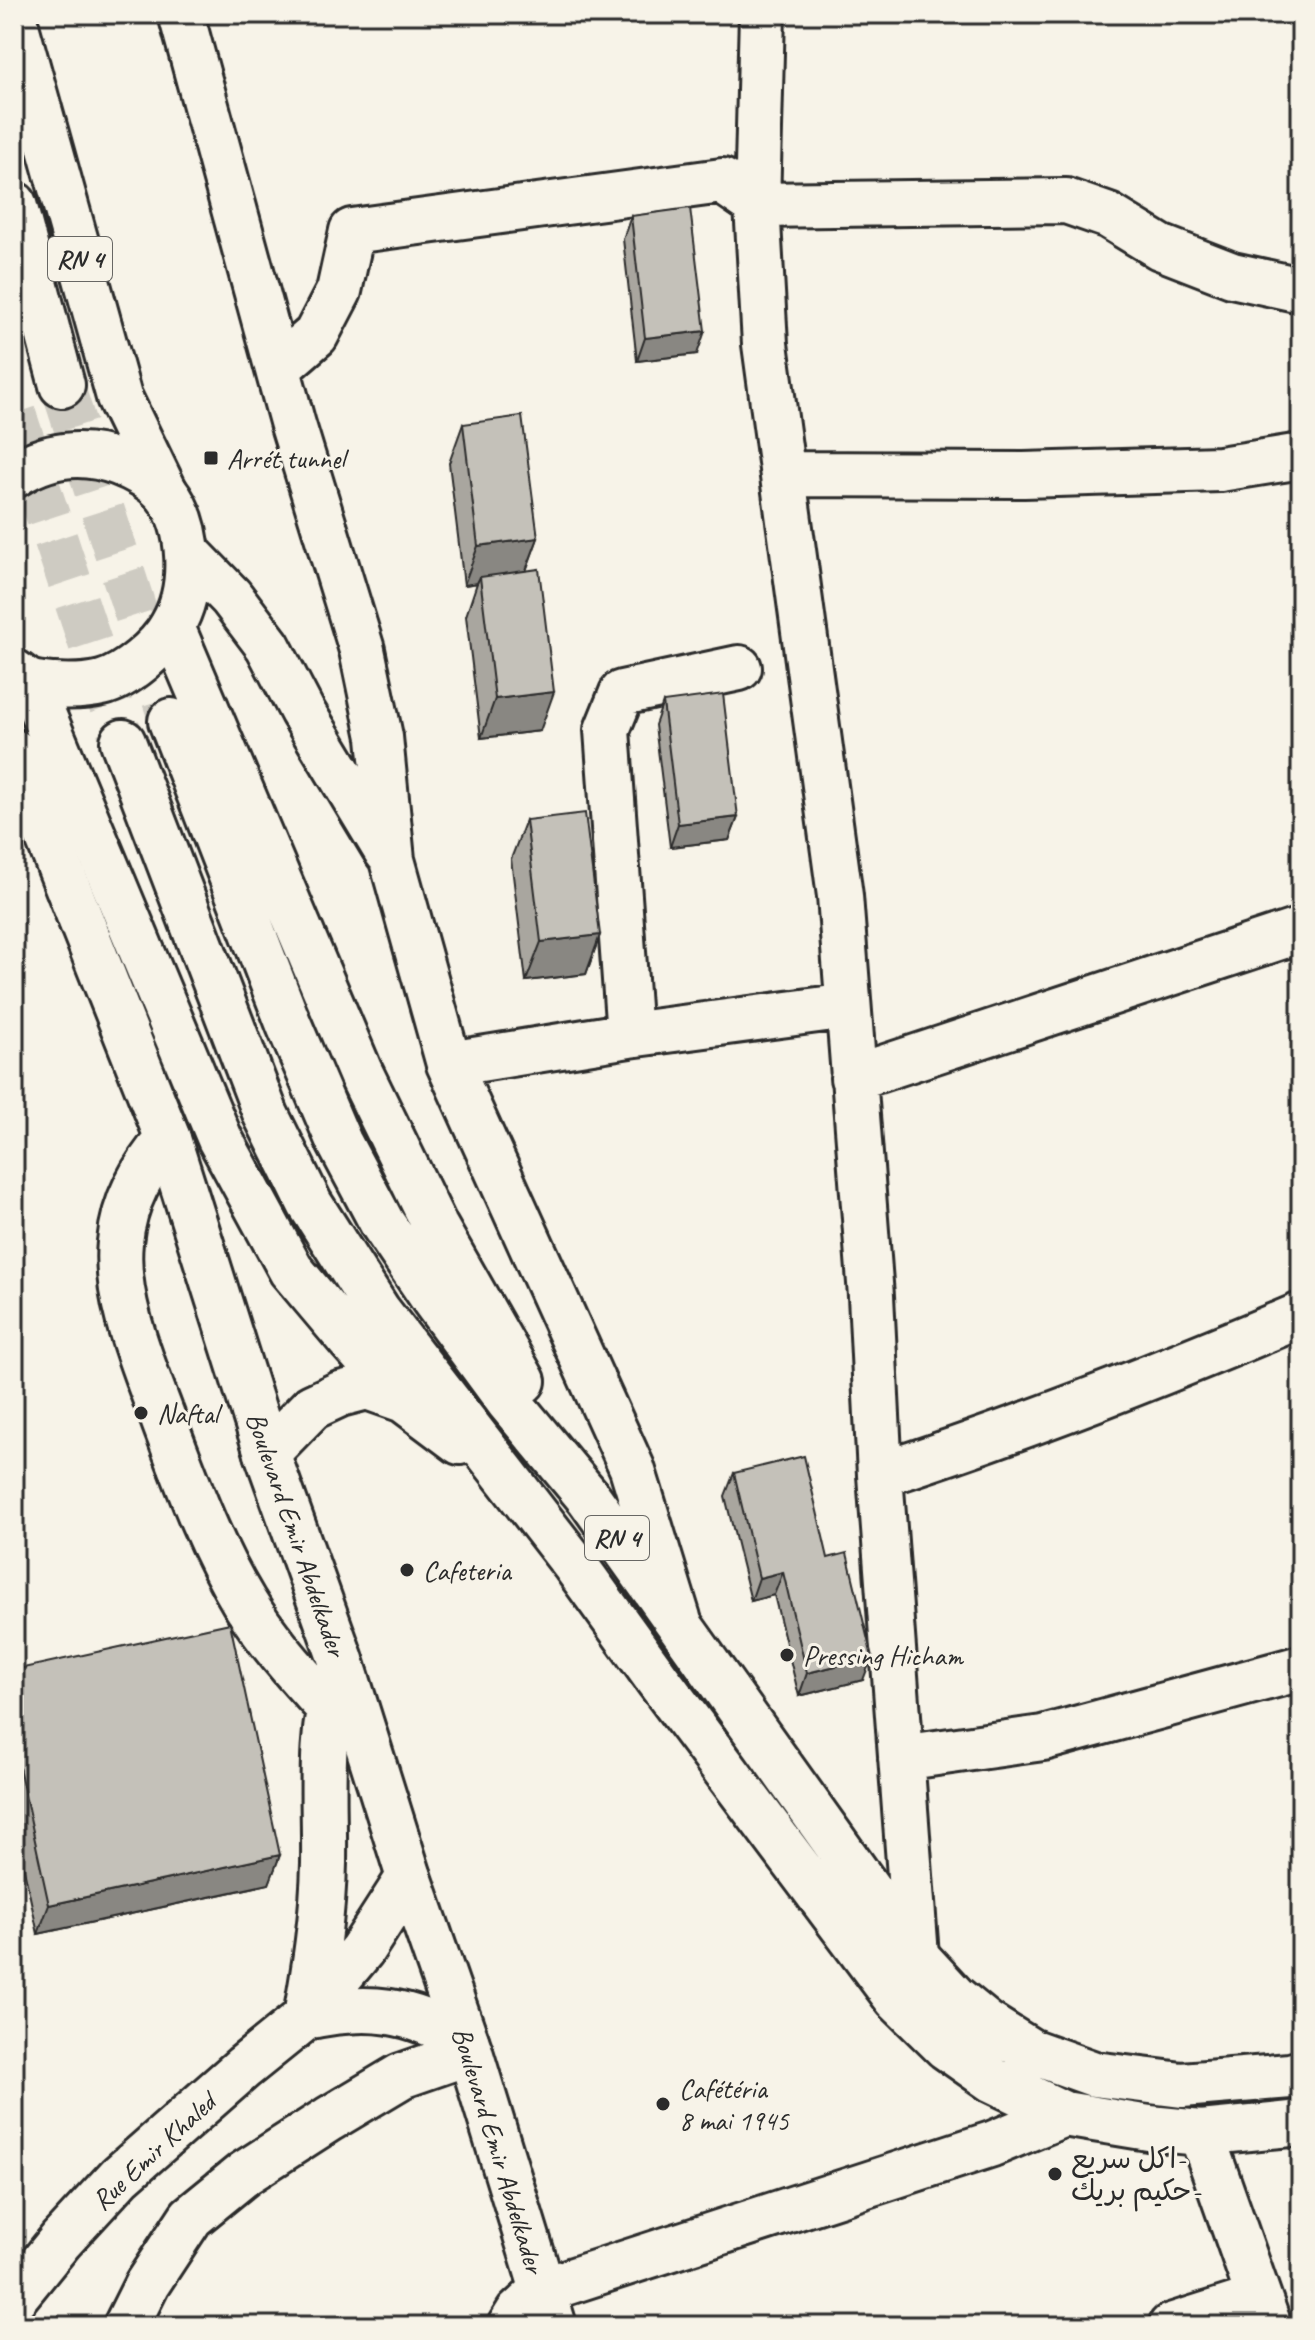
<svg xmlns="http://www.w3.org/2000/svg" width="1315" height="2340" font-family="Caveat,'Playpen Sans Arabic',sans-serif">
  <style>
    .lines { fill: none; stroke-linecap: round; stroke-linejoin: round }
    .highway-tunnel { stroke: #cecbc2; stroke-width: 44; stroke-dasharray: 44 22; stroke-linecap: butt }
    .minor-casing { stroke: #2b2b2b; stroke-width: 50 }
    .major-casing { stroke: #2b2b2b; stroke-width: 50 }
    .highway-casing { stroke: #2b2b2b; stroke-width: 50 }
    .minor { stroke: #f7f3e8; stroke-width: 44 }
    .major { stroke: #f7f3e8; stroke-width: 44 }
    .highway { stroke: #f7f3e8; stroke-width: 44 }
    .wall { fill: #a9a69f; stroke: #2b2b2b; stroke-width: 2 }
    .shaded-wall { fill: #898782; stroke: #2b2b2b; stroke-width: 2 }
    .building { fill: #c4c1b9; stroke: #2b2b2b; stroke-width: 2 }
    .poi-dot { fill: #2b2b2b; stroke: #f7f3e8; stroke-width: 3 }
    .labels { text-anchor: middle; stroke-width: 6; stroke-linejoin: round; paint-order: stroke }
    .shield { fill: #f7f3e8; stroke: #686764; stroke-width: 2 }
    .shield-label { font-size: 26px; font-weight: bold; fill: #2b2b2b }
    .poi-label { font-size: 28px; fill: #2b2b2b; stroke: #f7f3e8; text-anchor: start }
    .street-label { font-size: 28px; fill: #2b2b2b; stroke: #f7f3e8 }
  </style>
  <rect width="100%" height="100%" fill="#f7f3e8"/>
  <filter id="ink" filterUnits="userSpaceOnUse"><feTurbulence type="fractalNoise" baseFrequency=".0125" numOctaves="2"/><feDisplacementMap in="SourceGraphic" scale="16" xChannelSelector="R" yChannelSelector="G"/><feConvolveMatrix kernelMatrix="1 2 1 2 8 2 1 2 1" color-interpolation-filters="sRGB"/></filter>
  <g filter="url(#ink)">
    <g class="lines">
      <path class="highway-tunnel" d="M 62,385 L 171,721
        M 14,414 L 123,742"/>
      <g class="minor-casing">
        <path id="minor" d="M 181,14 L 293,425 L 362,650 L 380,737 L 392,860 L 449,1064 L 632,1468 L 678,1618
          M 762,14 L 757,205 L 765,344 L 840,896 L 871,1296 L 880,1475 L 916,1956
          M 278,368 L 316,335 L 339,291 L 352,231 L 722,181 L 757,205 L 1066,201 L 1109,216 L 1160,247 L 1232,275 L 1301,290
          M 783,474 L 1024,475 L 1220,469 L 1301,456
          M 14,475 C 46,454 83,449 119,463 C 135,469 153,479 165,492 C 193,527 194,589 172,626 C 160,648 126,677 102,683 C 86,687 69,687 53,686 C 46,685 36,685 29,682 C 24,680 19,675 14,672
          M 187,552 L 231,597 L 268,646 L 302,711 L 387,852
          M 629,1035 L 607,730 L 622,693 L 739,668
          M 449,1064 L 629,1035 L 848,1006
          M 853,1078 L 1301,930
          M 168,1139 C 142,1169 124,1201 120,1242 C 114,1301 145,1369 165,1424 C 188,1485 210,1546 244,1602 C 267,1640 297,1674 328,1707
          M 880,1475 C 1023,1429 1162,1374 1301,1315
          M 901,1758 L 1043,1738 L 1301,1668
          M 306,2017 C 315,1966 323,1915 324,1863 C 325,1800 318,1740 336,1678
          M 306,2017 C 370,2003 409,2009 466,2041
          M 1201,2133 L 1269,2326
          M 14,2298 L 61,2240 L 120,2176 L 244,2067 L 306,2017 L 362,1950 L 409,1877
          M 126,2326 L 147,2284 L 191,2217 L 245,2173 L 329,2119 L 401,2076 L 470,2052
          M 510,2326 L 518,2313 L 543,2290 L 992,2144 L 1064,2114
          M 1171,2326 L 1259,2298"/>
      </g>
      <g class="major-casing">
        <path id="major" d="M 14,752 L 168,1139 L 267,1453 L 341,1660 L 409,1877 L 470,2052 L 554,2326"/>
      </g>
      <g class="highway-casing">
        <path id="highway" d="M 14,19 L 119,397 L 165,492
          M 14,204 L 62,385
          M 172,627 L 360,1072 L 435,1226 L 523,1381
          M 30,683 L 220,1139 L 291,1270 L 350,1340 L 404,1400 L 460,1442
          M 171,721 L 289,1025 L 339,1142 L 382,1223 L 434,1300 L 509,1402 L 589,1498 L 916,1956 L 954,1997 L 987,2024 L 1030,2051 L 1094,2074 L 1182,2085 L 1290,2076 L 1301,2073
          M 123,742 L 266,1115 L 310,1204 L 378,1311 L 575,1565 L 658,1680 L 897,1999 L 946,2047 L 993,2080 L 1064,2114 L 1149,2128 L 1201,2133 L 1301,2123
          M 267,1453 L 312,1407 L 340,1394 L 367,1387 L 404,1400"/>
      </g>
      <use href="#minor" class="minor"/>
      <use href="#major" class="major"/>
      <use href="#highway" class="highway"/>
    </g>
    <path class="wall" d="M 631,216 L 697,354 L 637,361 L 623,239 Z
      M 463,424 L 538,538 L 526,571 L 540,731 L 481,738 L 466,616 L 477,583 L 464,585 L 449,463 Z
      M 663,702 L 738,817 L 729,840 L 670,847 L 655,725 Z
      M 526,820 L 600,935 L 586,974 L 526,981 L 511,859 Z
      M 734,1473 L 828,1558 L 863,1680 L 799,1696 L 774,1595 L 751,1601 L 725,1496 Z
      M 14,1670 L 280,1855 L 269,1884 L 38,1934 L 14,1823 Z
      M 1301,2178 L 1301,2224 L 1293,2199 Z"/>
    <path class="shaded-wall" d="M 705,331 L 697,354 L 637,361 L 645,338 Z
      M 538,538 L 523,578 L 480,577 L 477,583 L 464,585 L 478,546 Z
      M 554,692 L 540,731 L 481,738 L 495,699 Z
      M 738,817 L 729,840 L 670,847 L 678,824 Z
      M 600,935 L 586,974 L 526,981 L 541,942 Z
      M 783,1572 L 774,1595 L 751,1601 L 759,1578 Z
      M 872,1657 L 863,1680 L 799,1696 L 807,1673 Z
      M 280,1855 L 269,1884 L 38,1934 L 49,1905 Z"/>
    <path class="building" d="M 690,208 L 705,331 L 645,338 L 631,216 Z
      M 522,416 L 538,538 L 478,546 L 463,424 Z
      M 539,569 L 554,692 L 495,699 L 480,577 Z
      M 723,694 L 738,817 L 678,824 L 663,702 Z
      M 585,813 L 600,935 L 541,942 L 526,820 Z
      M 804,1456 L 828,1558 L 847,1553 L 872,1657 L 807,1673 L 783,1572 L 759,1578 L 734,1473 Z
      M 230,1623 L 280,1855 L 49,1905 L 14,1744 L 14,1670 Z"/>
  </g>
  <g class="poi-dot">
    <rect x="203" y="450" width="16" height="16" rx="4"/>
    <circle cx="141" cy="1413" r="8"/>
    <circle cx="407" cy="1570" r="8"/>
    <circle cx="787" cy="1655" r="8"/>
    <circle cx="663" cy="2104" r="8"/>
    <circle cx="1055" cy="2174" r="8"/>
  </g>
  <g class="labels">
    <g class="shield">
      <rect x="48" y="237" width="64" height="44" rx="6"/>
      <rect x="585" y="1516" width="64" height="44" rx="6"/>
    </g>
    <g class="shield-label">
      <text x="80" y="268">RN 4</text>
      <text x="617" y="1547">RN 4</text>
    </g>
    <g class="poi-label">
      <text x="227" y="468">Arrét tunnel</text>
      <text x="157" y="1423">Naftal</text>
      <text x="423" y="1580">Cafeteria</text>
      <text x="803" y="1665">Pressing Hicham</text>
      <text x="679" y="2098">Cafétéria<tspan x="679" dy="32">8 mai 1945</tspan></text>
      <text x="1071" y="2168">اكل سريع-<tspan x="1071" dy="32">حكيم بريك-</tspan></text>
    </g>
    <g class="street-label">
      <text transform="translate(297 1534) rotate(71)" y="10">Boulevard Emir Abdelkader</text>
      <text transform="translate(499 2150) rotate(73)" y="10">Boulevard Emir Abdelkader</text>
      <text transform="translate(153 2151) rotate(-43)" y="10">Rue Emir Khaled</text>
    </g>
  </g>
  <rect width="1315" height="2340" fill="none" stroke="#f7f3e8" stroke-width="48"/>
  <rect x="24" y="24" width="1267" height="2292" fill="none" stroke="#2b2b2b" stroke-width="3" filter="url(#ink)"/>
</svg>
